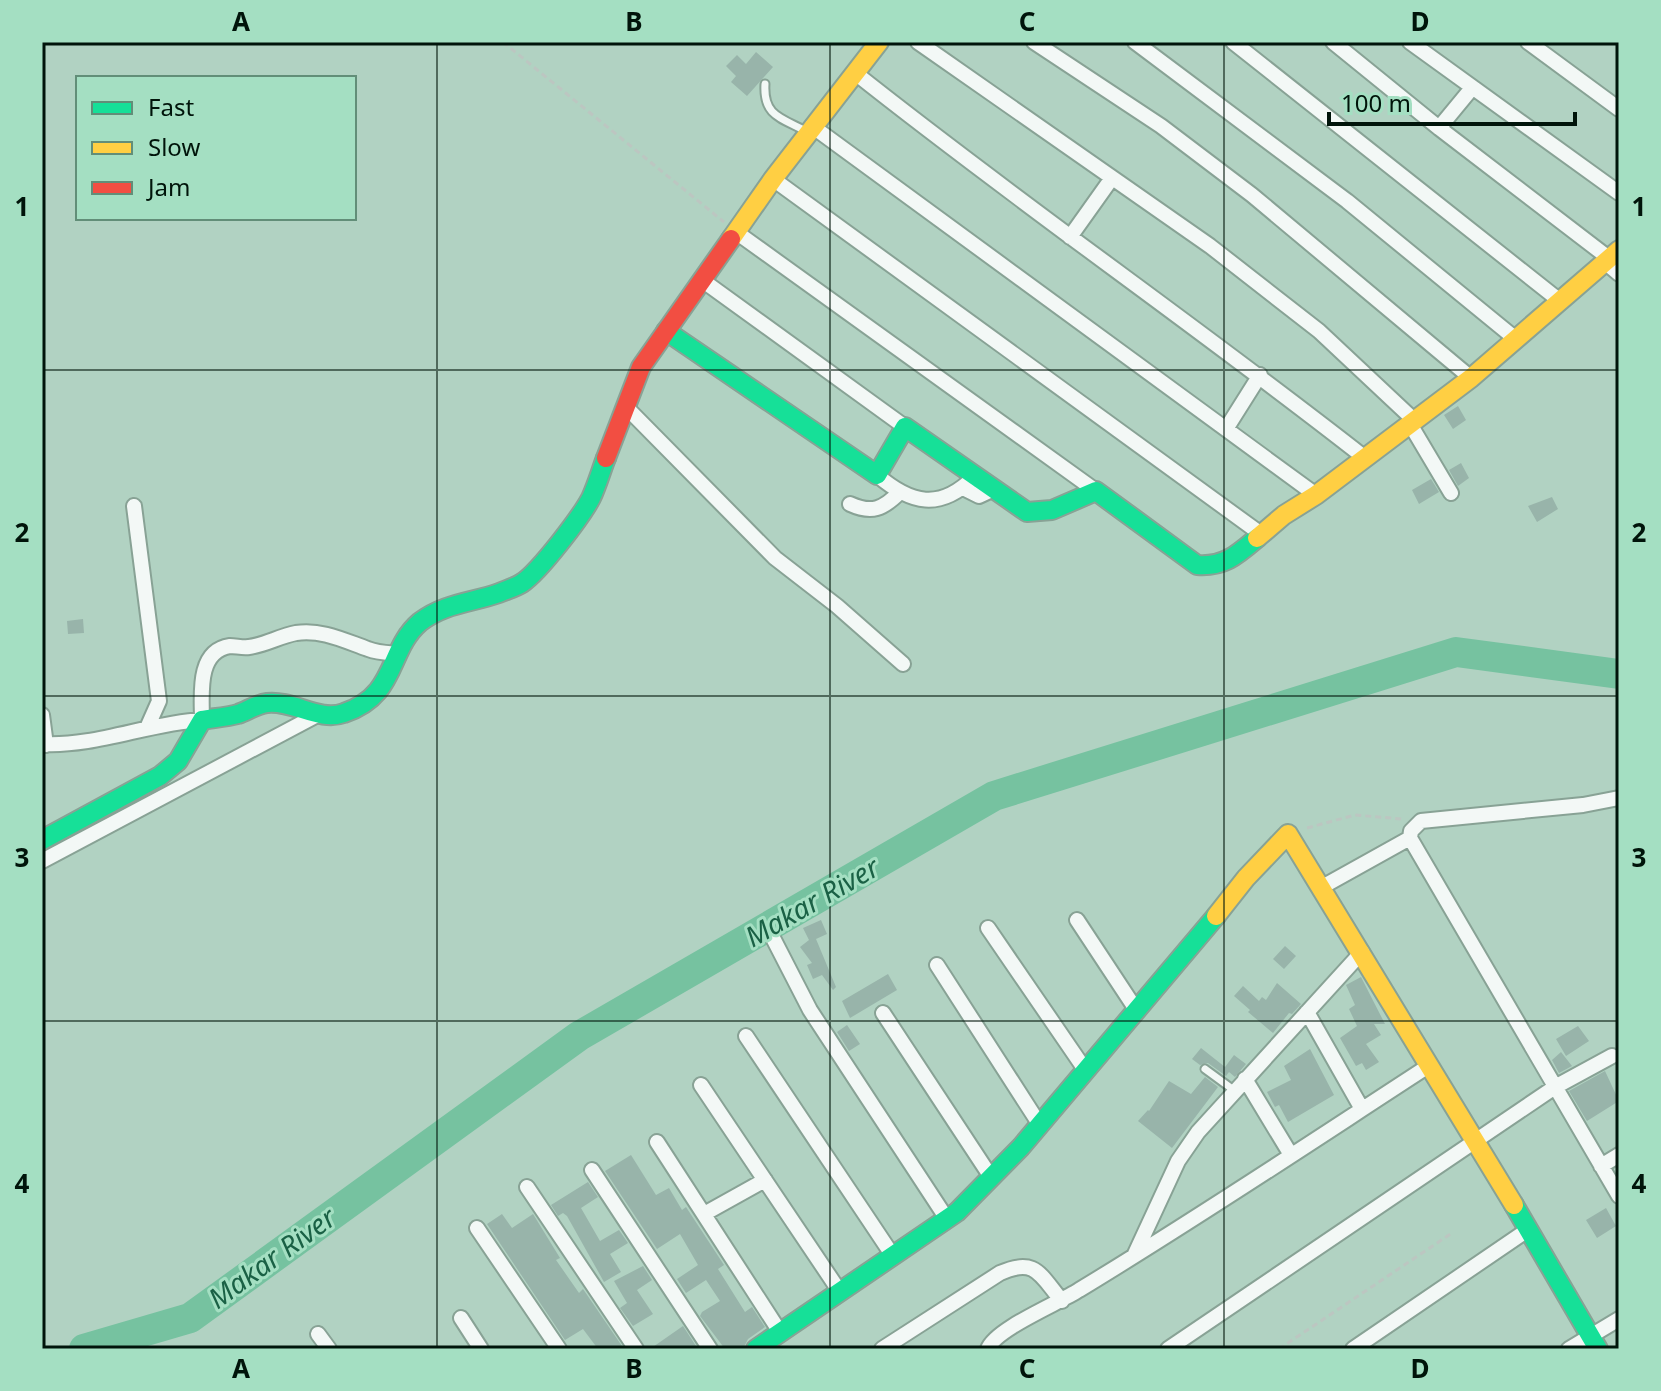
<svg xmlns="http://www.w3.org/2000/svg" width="1661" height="1391" font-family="'Noto Sans',sans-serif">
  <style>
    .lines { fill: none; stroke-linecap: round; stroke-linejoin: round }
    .river { stroke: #76c2a0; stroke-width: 30 }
    .building { fill: #98b4aa }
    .lane-casing { stroke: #88a295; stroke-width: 11 }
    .street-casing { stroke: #88a295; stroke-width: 18 }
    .fast-casing { stroke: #88a295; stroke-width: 22 }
    .slow-casing { stroke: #88a295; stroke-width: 22 }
    .jam-casing { stroke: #88a295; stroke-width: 22 }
    .path { stroke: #bcc6c1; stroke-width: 3; stroke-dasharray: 6 4; stroke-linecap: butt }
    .lane { stroke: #f3f8f6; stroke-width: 7 }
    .street { stroke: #f3f8f6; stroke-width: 14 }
    .fast { stroke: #16e098; stroke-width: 18 }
    .slow { stroke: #ffcf43; stroke-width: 18 }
    .jam { stroke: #f24e42; stroke-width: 18 }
    .grid { fill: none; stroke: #00140a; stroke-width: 2; stroke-opacity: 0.55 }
    .labels { text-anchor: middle; stroke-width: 6; stroke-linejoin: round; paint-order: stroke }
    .water-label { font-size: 28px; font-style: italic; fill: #1a6145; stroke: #a4dfc2 }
    .neatline { fill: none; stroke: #00140a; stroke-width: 3 }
    .grid-label { font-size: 26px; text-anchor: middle; font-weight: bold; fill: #00140a }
  </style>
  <rect width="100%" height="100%" fill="#b1d2c2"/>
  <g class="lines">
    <path class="river" d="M 84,1349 L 190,1318 L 579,1036 L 994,796 L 1456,652 L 1619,674"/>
  </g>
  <path class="building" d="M 756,52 L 773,67 L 747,96 L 731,82 L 736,76 L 726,66 L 737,55 L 746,64 Z
    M 1458,406 L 1466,420 L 1453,429 L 1444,415 Z
    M 1461,463 L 1469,478 L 1458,486 L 1449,470 Z
    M 1431,479 L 1439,492 L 1419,504 L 1412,490 Z
    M 1552,497 L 1558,509 L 1537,522 L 1528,506 Z
    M 83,619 L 84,633 L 68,634 L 67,621 Z
    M 821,920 L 827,934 L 816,939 L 836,987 L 833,990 L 822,975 L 813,979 L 807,965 L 812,963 L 800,947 L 809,940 L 803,928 Z
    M 1285,946 L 1296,956 L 1284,969 L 1273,959 Z
    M 888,974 L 897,990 L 850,1018 L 842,1001 Z
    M 1361,977 L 1385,1024 L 1374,1024 L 1381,1035 L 1366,1044 L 1379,1062 L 1366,1070 L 1362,1063 L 1356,1066 L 1340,1038 L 1357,1026 L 1349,1009 L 1355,1005 L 1346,985 Z
    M 1277,983 L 1301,1004 L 1292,1014 L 1289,1013 L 1273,1033 L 1248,1012 L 1250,1010 L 1234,996 L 1243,986 L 1259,1001 L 1262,997 L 1266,1000 Z
    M 847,1025 L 860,1044 L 849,1051 L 837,1032 Z
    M 1578,1026 L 1589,1041 L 1566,1056 L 1556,1039 Z
    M 1201,1048 L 1225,1067 L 1234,1055 L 1246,1064 L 1235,1077 L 1229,1072 L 1226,1076 L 1208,1063 L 1200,1065 L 1192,1059 Z
    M 1310,1049 L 1334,1095 L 1288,1122 L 1279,1105 L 1275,1107 L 1267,1092 L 1291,1080 L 1284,1066 Z
    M 1561,1052 L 1572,1066 L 1559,1073 L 1552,1060 Z
    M 1605,1071 L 1619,1101 L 1587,1121 L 1569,1091 Z
    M 1205,1077 L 1218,1087 L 1172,1148 L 1138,1121 L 1148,1110 L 1149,1111 L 1169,1081 L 1191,1094 Z
    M 631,1155 L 656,1195 L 669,1188 L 682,1210 L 686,1207 L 724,1265 L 718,1269 L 745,1312 L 752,1307 L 765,1327 L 748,1339 L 743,1349 L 725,1349 L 700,1316 L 702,1312 L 720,1301 L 706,1280 L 686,1293 L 677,1279 L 698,1265 L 680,1234 L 657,1249 L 605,1171 Z
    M 588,1182 L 598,1197 L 581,1208 L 600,1241 L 619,1230 L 628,1243 L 610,1254 L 621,1272 L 604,1282 L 567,1216 L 563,1213 L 558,1216 L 551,1205 Z
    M 1606,1208 L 1616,1226 L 1597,1238 L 1586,1220 Z
    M 502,1214 L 512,1228 L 533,1214 L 560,1258 L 556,1260 L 579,1293 L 583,1289 L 624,1349 L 598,1349 L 583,1329 L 565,1340 L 487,1224 Z
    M 643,1266 L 652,1280 L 637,1290 L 653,1314 L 633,1326 L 620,1308 L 627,1303 L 614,1281 Z
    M 683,1326 L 696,1346 L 690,1349 L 650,1349 Z"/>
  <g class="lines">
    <g class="lane-casing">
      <path id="lane" d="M 765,84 C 763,116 781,118 806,131
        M 1205,1069 L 1235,1091"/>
    </g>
    <g class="street-casing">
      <path id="street" d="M 918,42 L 1210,246 L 1319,331 L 1415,421
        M 1034,42 L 1161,126 L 1252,195 L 1471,378
        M 1135,42 L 1347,201 L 1517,340
        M 1233,42 L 1560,301
        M 1333,42 L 1439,128 L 1610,259
        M 1410,42 L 1619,193
        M 1528,42 L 1619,109
        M 854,72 C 1021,205 1197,326 1365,458
        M 812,126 L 1316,495
        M 1439,128 L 1472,88
        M 773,179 L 1261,534
        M 736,232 L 1096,491
        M 1070,237 L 1112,178
        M 1606,263 L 1619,274
        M 702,280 L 905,427
        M 625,406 L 775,558 L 837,606 L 903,664
        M 1410,424 L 1451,493
        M 1226,429 L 1260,375
        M 877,475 C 911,504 940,511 974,477
        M 963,488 L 979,496 L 994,489
        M 850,504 C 872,514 883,509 900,492
        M 134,506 L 159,701 L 147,728
        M 42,715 L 46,745
        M 42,744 C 96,747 148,723 202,720 C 202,696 196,651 230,646 C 236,646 243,648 249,647 C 265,645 280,636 296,633 C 322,629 345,641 368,649 C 378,653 389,653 399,654
        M 1619,798 L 1583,805 L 1421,821 L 1411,831 L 1410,838 L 1619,1196
        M 42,861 L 319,714
        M 1322,887 L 1410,838
        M 1077,920 L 1137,1011
        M 988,928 L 1086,1071
        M 774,940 L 810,1010 L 947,1219
        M 937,965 L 1040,1125
        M 1307,1012 L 1362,1109
        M 883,1013 L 991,1177
        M 746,1036 L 893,1256
        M 1245,1079 L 1291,1155
        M 701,1085 L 840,1292
        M 657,1142 L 780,1332
        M 1601,1166 L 1619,1155
        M 592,1170 L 710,1349
        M 527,1187 L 636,1349
        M 704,1214 L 765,1180
        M 477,1228 L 559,1349
        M 1134,1256 L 1178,1161 L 1198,1132 L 1362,952
        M 461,1318 L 481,1349
        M 318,1334 L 329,1349
        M 882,1349 L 1000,1273 C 1036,1257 1040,1275 1062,1301
        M 988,1349 C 995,1329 1059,1303 1079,1290 C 1198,1218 1313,1141 1430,1065
        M 1168,1349 L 1555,1087 L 1612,1056
        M 1353,1349 L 1529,1229
        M 1569,1349 L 1619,1319"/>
    </g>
    <g class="fast-casing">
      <path id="fast" d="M 666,331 L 877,475 L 905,427 L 1027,512 L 1052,510 L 1096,491 L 1197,565 C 1224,567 1237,555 1257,538
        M 42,840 L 160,776 L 178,761 L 202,720 C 214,718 227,717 238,714 C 247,711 257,704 267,703 C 293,700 319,722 344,713 C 398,695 387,650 420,622 C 445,603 471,603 499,593 C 506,590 516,587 522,583 C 539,572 581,517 591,498 C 597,485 601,471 606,458
        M 1514,1205 L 1598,1349
        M 756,1349 L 957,1212 L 1021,1147 L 1216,916"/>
    </g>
    <g class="slow-casing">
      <path id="slow" d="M 731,239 L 773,179 L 879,42
        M 1257,538 L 1284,515 L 1316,495 L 1471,378 L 1619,250
        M 1216,916 L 1246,878 L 1288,834 L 1514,1205"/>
    </g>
    <g class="jam-casing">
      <path id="jam" d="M 606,458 L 641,367 L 731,239"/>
    </g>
    <path class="path" d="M 503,42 L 724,222
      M 1307,828 L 1355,815 L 1402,819
      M 1279,1349 L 1452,1233"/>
    <use href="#lane" class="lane"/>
    <use href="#street" class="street"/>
    <use href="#fast" class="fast"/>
    <use href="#slow" class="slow"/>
    <use href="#jam" class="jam"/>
  </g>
  <path class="grid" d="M 437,42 L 437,1349M 830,42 L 830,1349M 1224,42 L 1224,1349M 42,370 L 1619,370M 42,696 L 1619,696M 42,1021 L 1619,1021"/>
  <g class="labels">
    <g class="water-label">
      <text transform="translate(812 902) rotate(-30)" y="10">Makar River</text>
      <text transform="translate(272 1258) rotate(-36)" y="10">Makar River</text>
    </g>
  </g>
  <rect width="1661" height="1391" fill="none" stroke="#a4dfc2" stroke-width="88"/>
  <rect x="76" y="76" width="280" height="144" fill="#a4dfc2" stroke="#628e78" stroke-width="2"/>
  <rect x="92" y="102" width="40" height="12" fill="#16e098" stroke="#628e78" stroke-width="2"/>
  <text x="148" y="116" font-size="24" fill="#00140a">Fast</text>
  <rect x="92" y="142" width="40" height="12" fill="#ffcf43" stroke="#628e78" stroke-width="2"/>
  <text x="148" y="156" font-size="24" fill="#00140a">Slow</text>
  <rect x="92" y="182" width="40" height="12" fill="#f24e42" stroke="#628e78" stroke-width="2"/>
  <text x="148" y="196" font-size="24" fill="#00140a">Jam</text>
  <path d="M1329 112v12h246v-12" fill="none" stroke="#00140a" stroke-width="4"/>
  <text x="1341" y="112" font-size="24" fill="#00140a" stroke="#a4dfc2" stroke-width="6" paint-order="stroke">100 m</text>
  <rect x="44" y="44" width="1573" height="1303" class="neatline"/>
  <g class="grid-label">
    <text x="241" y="31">A</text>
    <text x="634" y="31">B</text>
    <text x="1027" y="31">C</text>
    <text x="1420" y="31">D</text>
    <text x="22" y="216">1</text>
    <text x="1639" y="216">1</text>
    <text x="22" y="542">2</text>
    <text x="1639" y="542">2</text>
    <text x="22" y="867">3</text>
    <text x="1639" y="867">3</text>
    <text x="22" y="1193">4</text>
    <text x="1639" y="1193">4</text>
    <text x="241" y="1378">A</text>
    <text x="634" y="1378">B</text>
    <text x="1027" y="1378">C</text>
    <text x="1420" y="1378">D</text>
  </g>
</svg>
